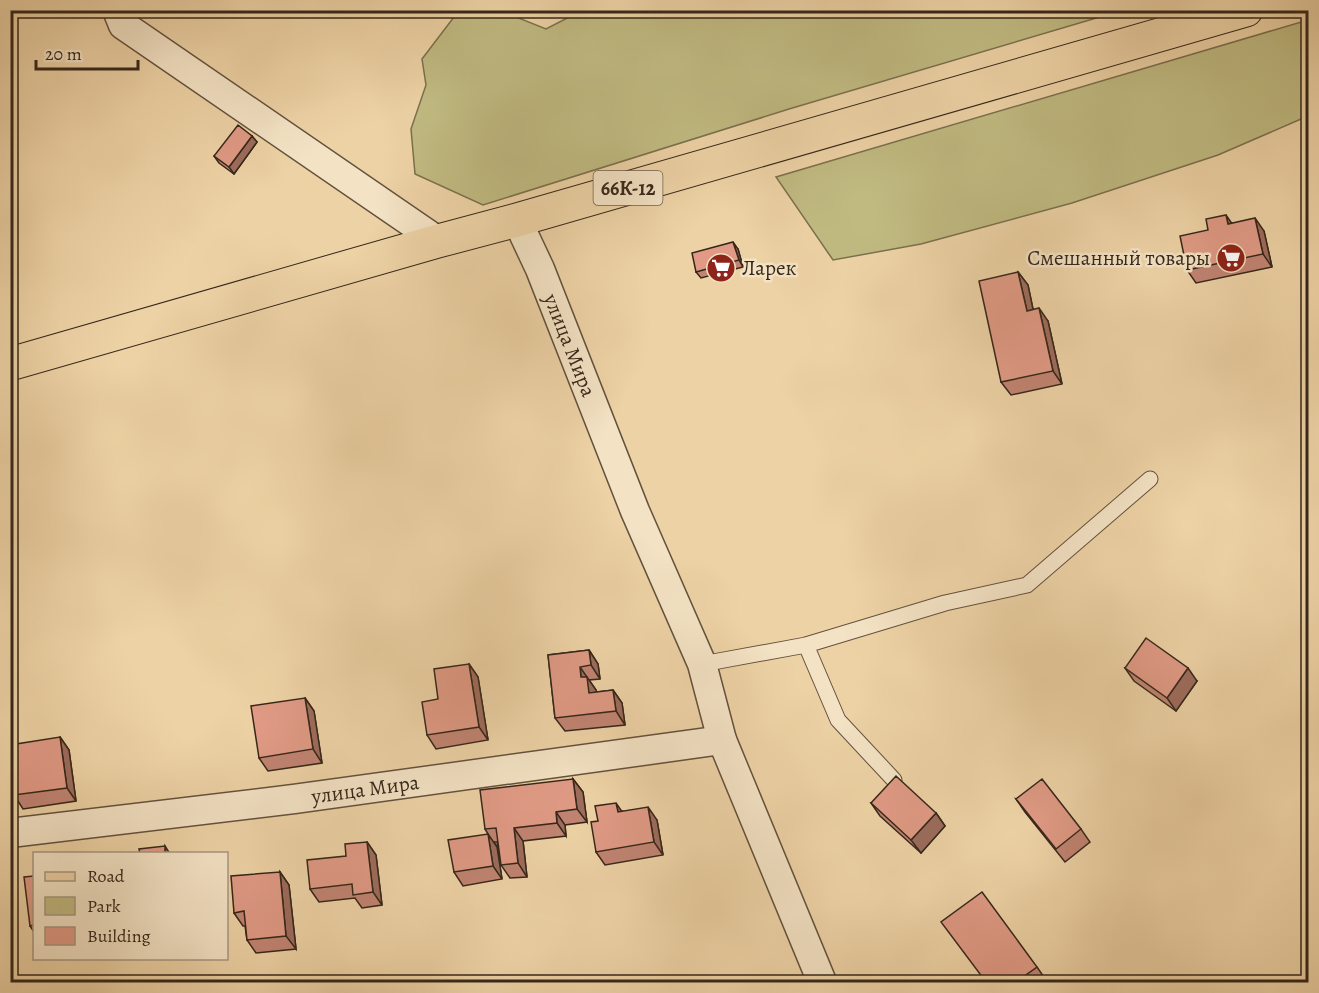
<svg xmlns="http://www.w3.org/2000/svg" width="1319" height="993" font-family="Alegreya,serif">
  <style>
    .green { fill: #c0ba81; stroke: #7b704e; stroke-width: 1.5 }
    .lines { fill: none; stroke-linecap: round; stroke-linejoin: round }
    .service-casing { stroke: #64523d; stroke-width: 17 }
    .minor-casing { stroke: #64523d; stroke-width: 31 }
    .primary-casing { stroke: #36271a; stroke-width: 35 }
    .service { stroke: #f3e2c4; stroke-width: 15 }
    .minor { stroke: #f3e2c4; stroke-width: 28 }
    .primary { stroke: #edd2a5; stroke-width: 33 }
    .wall { fill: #c18472; stroke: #36271a; stroke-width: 1.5 }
    .shaded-wall { fill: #9d6c5d; stroke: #36271a; stroke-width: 1.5 }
    .building { fill: #e09a85; stroke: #36271a; stroke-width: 1.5 }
    .labels { text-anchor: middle; stroke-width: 5; stroke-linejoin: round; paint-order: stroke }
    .shield { fill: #f3e2c4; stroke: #6f5f4d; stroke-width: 1.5 }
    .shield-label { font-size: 20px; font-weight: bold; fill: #36271a }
    .poi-label { font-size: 21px; fill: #36271a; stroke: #f3e2c4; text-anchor: end }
    .street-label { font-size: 21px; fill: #36271a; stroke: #f3e2c4 }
  </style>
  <rect width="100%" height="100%" fill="#edd2a5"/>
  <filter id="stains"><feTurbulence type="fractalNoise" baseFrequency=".00333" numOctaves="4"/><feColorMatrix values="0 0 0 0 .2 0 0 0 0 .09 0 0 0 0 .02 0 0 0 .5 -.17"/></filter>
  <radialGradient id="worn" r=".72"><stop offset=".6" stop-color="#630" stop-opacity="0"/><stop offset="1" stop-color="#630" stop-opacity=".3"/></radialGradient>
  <path class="green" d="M 581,11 L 581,10 L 1120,11 L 789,109 L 483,205 L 415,174 L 411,129 L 426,85 L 422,59 L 457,13 L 506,13 L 546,29 Z
    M 1308,20 L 1308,116 L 1218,155 L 1072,203 L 921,244 L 833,260 L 776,177 Z"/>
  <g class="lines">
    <g class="service-casing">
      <path id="service" d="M 806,645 L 945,603 L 1027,585 L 1150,479
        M 702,664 L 806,645 L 838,720 L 894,780"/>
    </g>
    <g class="minor-casing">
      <g id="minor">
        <path d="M 117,10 L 123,25 L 438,241"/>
        <path id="s1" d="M 517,220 L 540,269 L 635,511 L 702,664 L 722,740 L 822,982"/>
        <path id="s2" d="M 10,833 L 294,799 L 722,740"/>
      </g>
    </g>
    <g class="primary-casing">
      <path id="primary" d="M 10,364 L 438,241 L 517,220 L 1246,10"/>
    </g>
    <use href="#service" class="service"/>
    <use href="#minor" class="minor"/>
    <use href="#primary" class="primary"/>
  </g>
  <path class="wall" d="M 252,136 L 257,142 L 234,174 L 219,163 L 214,156 Z
    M 1232,223 L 1264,231 L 1272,267 L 1196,283 L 1187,270 L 1208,230 Z
    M 738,249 L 743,267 L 701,278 L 696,272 Z
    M 1018,272 L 1028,285 L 1033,309 L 1048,321 L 1062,384 L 1011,395 L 1001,382 Z
    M 589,650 L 598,664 L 600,679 L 589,680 L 596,690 L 596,692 L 613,690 L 622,703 L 625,725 L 565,731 L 555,718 L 548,655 Z
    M 469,664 L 478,677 L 488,740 L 436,749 L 427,735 L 438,699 Z
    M 1125,668 L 1197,681 L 1176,711 L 1134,681 Z
    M 305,698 L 314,711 L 322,763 L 268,771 L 259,758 Z
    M 60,737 L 69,750 L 76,801 L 23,809 L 14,795 Z
    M 573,779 L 583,792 L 587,822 L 565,825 L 566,836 L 523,841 L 527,877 L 510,878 L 501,865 L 497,842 L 494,842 L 497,847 L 502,879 L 463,886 L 454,872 L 488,834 L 485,829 Z
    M 1016,799 L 1081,829 L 1090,842 L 1065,862 L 1025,812 Z
    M 871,803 L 936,813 L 945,826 L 921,853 L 880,816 Z
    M 622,811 L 657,820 L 663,855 L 605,865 L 596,852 L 598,821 Z
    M 367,842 L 376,855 L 382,905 L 362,908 L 355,898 L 319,902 L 310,889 L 346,856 Z
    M 280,872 L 289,885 L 296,949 L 256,953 L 247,940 L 245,926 L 243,926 L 234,913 Z
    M 34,876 L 34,932 L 30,926 Z
    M 1037,967 L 1046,980 L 1043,982 L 985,982 Z"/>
  <path class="shaded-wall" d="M 252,136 L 257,142 L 234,174 L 229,167 Z
    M 1226,215 L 1235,228 L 1228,224 Z
    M 1255,218 L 1264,231 L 1272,267 L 1263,254 Z
    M 733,242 L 738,249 L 743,267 L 739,260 Z
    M 1018,272 L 1028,285 L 1036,324 L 1027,311 Z
    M 1039,308 L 1048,321 L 1062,384 L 1053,371 Z
    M 589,650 L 598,664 L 600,679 L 591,665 Z
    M 469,664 L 478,677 L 488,740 L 479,727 Z
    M 580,667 L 596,690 L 598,706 L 589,693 L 581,677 Z
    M 1188,668 L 1197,681 L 1176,711 L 1167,698 Z
    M 613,690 L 622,703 L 625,725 L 616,711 Z
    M 305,698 L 314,711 L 322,763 L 313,749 Z
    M 60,737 L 69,750 L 76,801 L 67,788 Z
    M 573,779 L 583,792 L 587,822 L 577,809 Z
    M 616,803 L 625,816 L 618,812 Z
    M 648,807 L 657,820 L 663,855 L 654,842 Z
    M 556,812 L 565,825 L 566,836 L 557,823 Z
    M 936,813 L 945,826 L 921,853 L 911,840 Z
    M 514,828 L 523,841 L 527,877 L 518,863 Z
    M 488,834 L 497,847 L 502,879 L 493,866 Z
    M 367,842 L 376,855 L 382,905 L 373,892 Z
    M 165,846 L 170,854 L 165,854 Z
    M 280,872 L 289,885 L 296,949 L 286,936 Z"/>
  <path class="building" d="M 238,125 L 252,136 L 229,167 L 214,156 Z
    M 1226,215 L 1228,224 L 1255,218 L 1263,254 L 1187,270 L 1180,236 L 1208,230 L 1206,219 Z
    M 733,242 L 739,260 L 696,272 L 692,253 Z
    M 1018,272 L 1027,311 L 1039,308 L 1053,371 L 1001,382 L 979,281 Z
    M 1146,638 L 1188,668 L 1167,698 L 1125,668 Z
    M 589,650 L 591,665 L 580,667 L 581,677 L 587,677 L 589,693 L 613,690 L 616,711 L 555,718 L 548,655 Z
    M 469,664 L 479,727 L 427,735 L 422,702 L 438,699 L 434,669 Z
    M 305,698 L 313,749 L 259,758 L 251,706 Z
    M 60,737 L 67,788 L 14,795 L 10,771 L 10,745 Z
    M 896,776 L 936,813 L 911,840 L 871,803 Z
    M 573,779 L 577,809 L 556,812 L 557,823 L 514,828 L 518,863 L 501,865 L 496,828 L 485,829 L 480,790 Z
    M 1042,779 L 1081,829 L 1056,849 L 1016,799 Z
    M 616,803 L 618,812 L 648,807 L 654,842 L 596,852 L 591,822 L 598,821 L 595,806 Z
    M 488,834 L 493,866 L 454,872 L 448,840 Z
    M 367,842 L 373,892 L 353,895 L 352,884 L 310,889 L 307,860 L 346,856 L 345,844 Z
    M 165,846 L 165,854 L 140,854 L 139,849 Z
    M 280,872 L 286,936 L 247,940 L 244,911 L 234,913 L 231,876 Z
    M 34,876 L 34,925 L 30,926 L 24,877 Z
    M 982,892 L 1037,967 L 1016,982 L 986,982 L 941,922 Z"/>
  <defs>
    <g id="supermarket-disc" transform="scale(1.5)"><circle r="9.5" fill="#8f2418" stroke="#f3e2c4"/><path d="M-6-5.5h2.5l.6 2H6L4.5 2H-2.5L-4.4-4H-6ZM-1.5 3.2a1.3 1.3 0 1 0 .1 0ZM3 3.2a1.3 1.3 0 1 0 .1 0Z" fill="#fff"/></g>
  </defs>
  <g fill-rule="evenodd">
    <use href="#supermarket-disc" x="1231" y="258"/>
    <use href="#supermarket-disc" x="721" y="268"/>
  </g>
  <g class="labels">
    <rect class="shield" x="593.5" y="171" width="69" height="34" rx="4.5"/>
    <g class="shield-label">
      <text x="628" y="195">66К-12</text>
    </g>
    <g class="poi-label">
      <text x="1210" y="265">Смешанный товары</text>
      <text x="742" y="275" text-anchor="start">Ларек</text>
    </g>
    <g class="street-label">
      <text dy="7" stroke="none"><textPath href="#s1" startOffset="136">улица Мира</textPath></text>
      <text dy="7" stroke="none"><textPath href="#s2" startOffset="358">улица Мира</textPath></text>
    </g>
  </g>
  <rect width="1319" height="993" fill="none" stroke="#edd2a5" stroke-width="36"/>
  <rect x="12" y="12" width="1295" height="969" fill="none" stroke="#36271a" stroke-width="3"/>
  <rect x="18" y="18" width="1283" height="957" fill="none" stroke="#36271a" stroke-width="1.5"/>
  <rect x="33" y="852" width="195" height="108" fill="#f3e2c4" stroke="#a79780" stroke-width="1.5"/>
  <rect x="45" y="872" width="30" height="9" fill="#edd2a5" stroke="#a79780" stroke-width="1.5"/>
  <text x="87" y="882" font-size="18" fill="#36271a">Road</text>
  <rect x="45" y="897" width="30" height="18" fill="#c0ba81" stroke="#a79780" stroke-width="1.5"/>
  <text x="87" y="912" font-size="18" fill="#36271a">Park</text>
  <rect x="45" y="927" width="30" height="18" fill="#e09a85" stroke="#a79780" stroke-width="1.5"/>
  <text x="87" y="942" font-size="18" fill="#36271a">Building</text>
  <path d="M36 60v9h102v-9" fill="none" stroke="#36271a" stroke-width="3"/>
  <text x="45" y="60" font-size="18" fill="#36271a" stroke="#f3e2c4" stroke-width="4.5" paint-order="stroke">20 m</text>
  <rect width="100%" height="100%" filter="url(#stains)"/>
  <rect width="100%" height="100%" fill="url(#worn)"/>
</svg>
